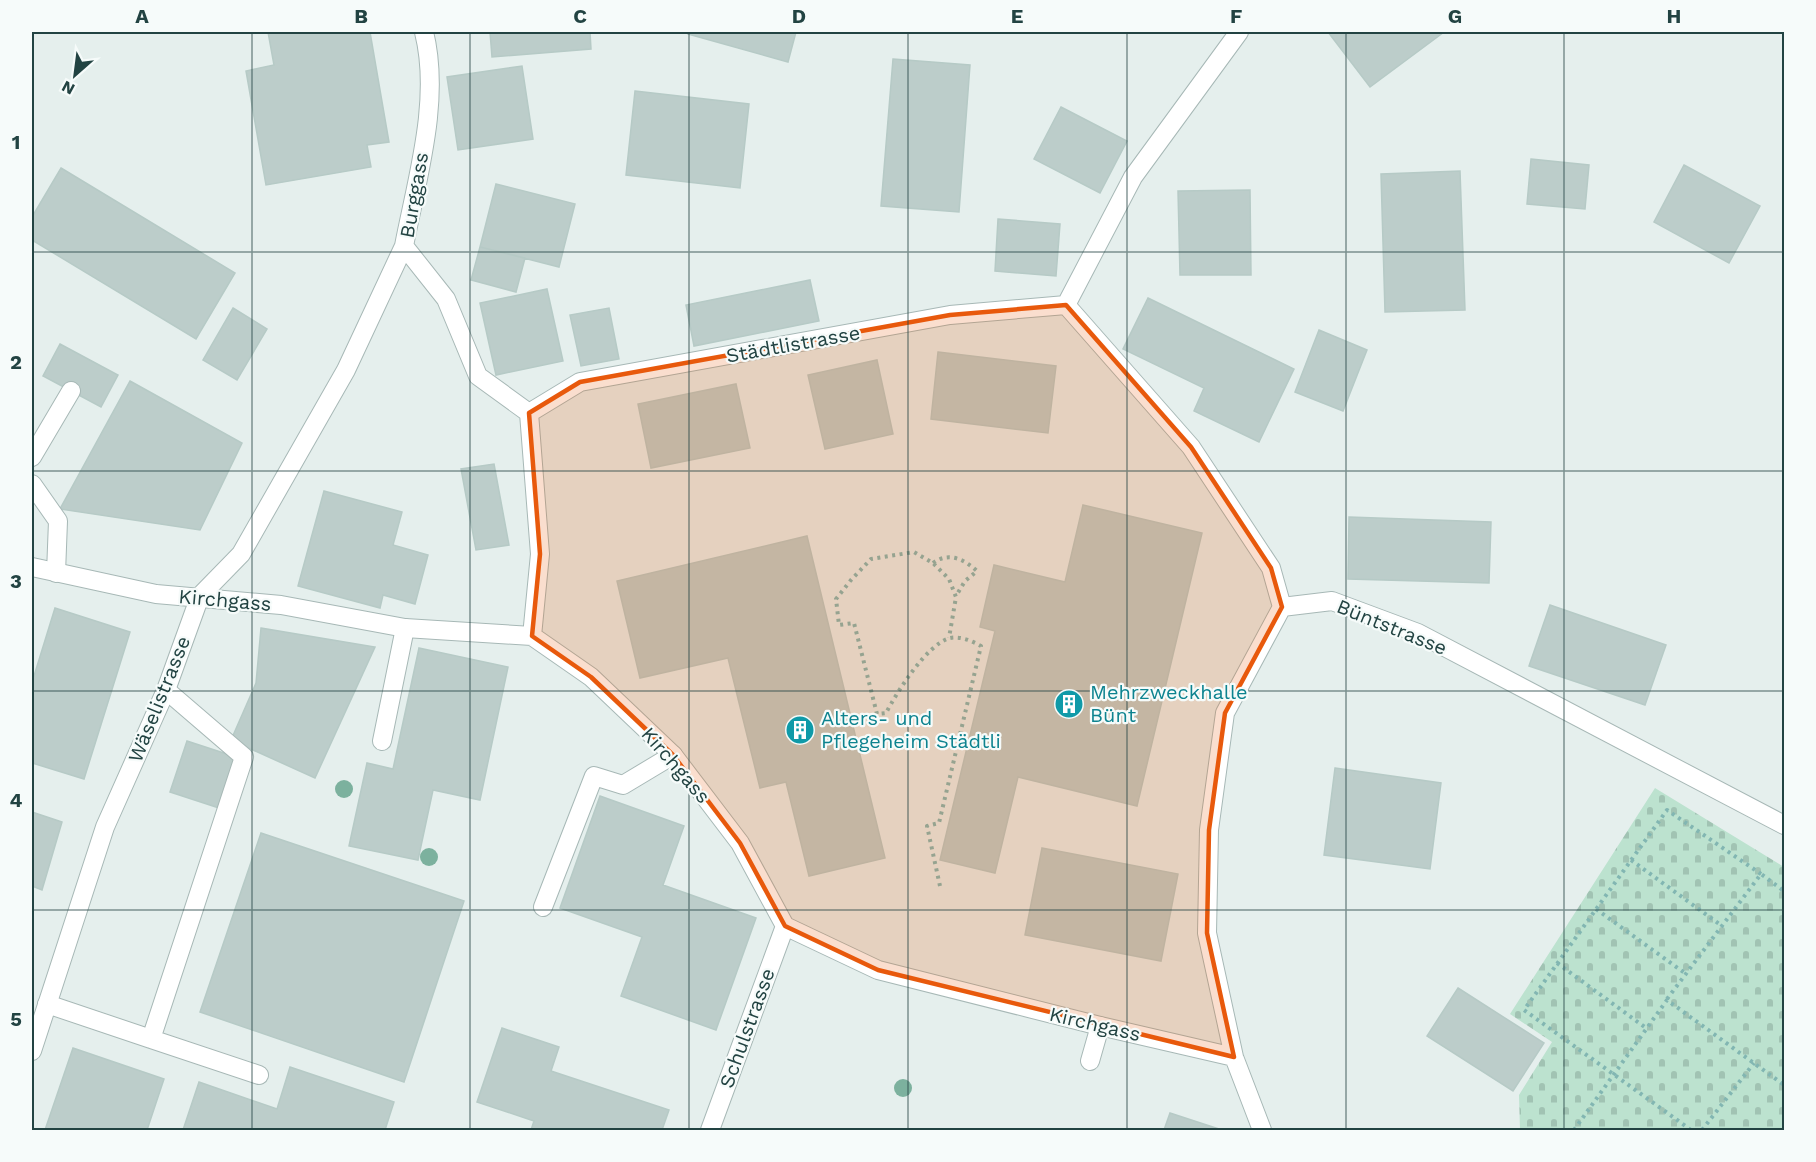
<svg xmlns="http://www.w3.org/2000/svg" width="1816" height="1162" font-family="'Work Sans',sans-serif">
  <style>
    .cemetery { fill: url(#cemetery-stones) }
    .building { fill: #bccdca; stroke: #b6cac6; stroke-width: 1.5 }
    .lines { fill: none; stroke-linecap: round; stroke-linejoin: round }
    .lane-casing { stroke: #a7b8b6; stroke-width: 20 }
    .street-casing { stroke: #a7b8b6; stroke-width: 20 }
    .path { stroke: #82b6b2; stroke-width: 4; stroke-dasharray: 3 4.5; stroke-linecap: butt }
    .lane { stroke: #fff; stroke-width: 18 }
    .street { stroke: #fff; stroke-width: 18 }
    .tree { fill: #7cb19e }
    .marked { fill: #e8590c; fill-opacity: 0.2; stroke: #e8590c; stroke-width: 4.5; stroke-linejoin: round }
    .grid { fill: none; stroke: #224342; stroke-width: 1.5; stroke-opacity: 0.55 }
    .labels { text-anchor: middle; stroke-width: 4.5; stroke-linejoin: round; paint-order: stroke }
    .street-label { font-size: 20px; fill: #224342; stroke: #f6fbfa }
    .culture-label { font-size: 20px; fill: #0d838f; stroke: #f6fbfa; text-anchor: start }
    .neatline { fill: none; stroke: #224342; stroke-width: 2 }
    .grid-label { font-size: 20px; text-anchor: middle; font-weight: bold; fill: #224342 }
  </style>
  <defs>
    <pattern id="cemetery-stones" width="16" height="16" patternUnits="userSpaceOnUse" patternTransform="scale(1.5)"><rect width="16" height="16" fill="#bce2cf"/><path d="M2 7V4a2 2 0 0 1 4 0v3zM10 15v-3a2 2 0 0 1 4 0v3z" fill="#a1c3b3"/></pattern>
  </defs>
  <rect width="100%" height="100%" fill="#e5efed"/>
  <path class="cemetery" d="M 1655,788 L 1784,867 L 1784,1130 L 1520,1130 L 1519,1095 L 1552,1042 L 1510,1014 Z"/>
  <path class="building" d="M 268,32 L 370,32 L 389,142 L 367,145 L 371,167 L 266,185 L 246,71 L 274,65 Z
    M 490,32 L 590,32 L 591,49 L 492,57 Z
    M 689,32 L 796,32 L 788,62 L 688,34 Z
    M 1328,32 L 1444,32 L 1370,87 Z
    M 893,59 L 970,65 L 959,212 L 881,206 Z
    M 522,66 L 533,139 L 458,150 L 447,77 Z
    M 635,91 L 749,104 L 740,188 L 626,175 Z
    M 1061,107 L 1127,141 L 1100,193 L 1034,159 Z
    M 1531,159 L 1589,165 L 1585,209 L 1527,204 Z
    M 1684,165 L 1760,206 L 1729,263 L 1654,222 Z
    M 61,168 L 235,273 L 196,339 L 32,240 L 32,217 Z
    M 1460,171 L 1465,310 L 1385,312 L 1381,174 Z
    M 496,184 L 575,204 L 559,267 L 480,247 Z
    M 1250,190 L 1251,275 L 1180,275 L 1178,191 Z
    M 998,219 L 1060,224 L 1056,276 L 995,271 Z
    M 480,247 L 525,258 L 516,292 L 471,280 Z
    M 810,280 L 819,321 L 694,346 L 686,305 Z
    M 547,289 L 563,361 L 496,375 L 480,303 Z
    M 1148,298 L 1294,369 L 1259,442 L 1194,411 L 1204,388 L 1123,349 Z
    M 233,308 L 267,329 L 237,380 L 203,360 Z
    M 609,308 L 619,359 L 581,366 L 570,315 Z
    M 1319,330 L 1367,350 L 1343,411 L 1295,392 Z
    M 60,344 L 118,375 L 101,407 L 43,376 Z
    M 938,352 L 1056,366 L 1048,433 L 931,419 Z
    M 877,360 L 893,434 L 825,449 L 808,375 Z
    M 130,381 L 242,443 L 200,530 L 60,509 Z
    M 736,384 L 750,448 L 651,468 L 638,404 Z
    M 494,464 L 509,545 L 476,550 L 461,469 Z
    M 324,491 L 402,512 L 393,545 L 428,555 L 415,604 L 383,595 L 380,608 L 298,586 Z
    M 1083,505 L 1202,533 L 1137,806 L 1018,777 L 995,873 L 940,860 L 995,631 L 980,627 L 994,565 L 1065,582 Z
    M 1349,517 L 1491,522 L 1489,583 L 1348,579 Z
    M 807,536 L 885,858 L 809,876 L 786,782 L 760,788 L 728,658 L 640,678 L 617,581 Z
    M 1550,605 L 1666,645 L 1645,705 L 1529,666 Z
    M 55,608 L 130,632 L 84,779 L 32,763 L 32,675 L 34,676 Z
    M 261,628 L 375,647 L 315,778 L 231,740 L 256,683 Z
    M 419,648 L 508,667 L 480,800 L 433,790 L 418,860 L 349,846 L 367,763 L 393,769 Z
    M 187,741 L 236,757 L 219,808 L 170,792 Z
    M 1335,768 L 1441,783 L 1430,869 L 1324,855 Z
    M 600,796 L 684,826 L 663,885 L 756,918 L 716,1030 L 621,996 L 642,937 L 560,908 Z
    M 32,812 L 62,822 L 42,890 L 32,886 Z
    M 261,833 L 464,901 L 404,1082 L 200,1012 Z
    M 1042,848 L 1178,874 L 1161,961 L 1025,935 Z
    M 1458,988 L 1544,1043 L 1513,1091 L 1427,1036 Z
    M 502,1028 L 559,1047 L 551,1071 L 669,1110 L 662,1130 L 531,1130 L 534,1121 L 477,1102 Z
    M 73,1048 L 164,1079 L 147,1130 L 45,1130 Z
    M 290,1067 L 394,1102 L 385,1130 L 183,1130 L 199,1082 L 277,1109 Z
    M 1170,1113 L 1222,1130 L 1164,1130 Z"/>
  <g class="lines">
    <g class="lane-casing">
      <path id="lane" d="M 32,457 L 71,391
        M 32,484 L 58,521 L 56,573
        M 382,741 L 405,628
        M 543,907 L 594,776 L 623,785 L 673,755
        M 47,1004 L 151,1039 L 244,757 L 166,690
        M 151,1039 L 259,1075
        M 1090,1061 L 1100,1026"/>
    </g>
    <g class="street-casing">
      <path id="street" d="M 424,32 C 441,100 417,178 404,246 L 446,299 L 478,376 L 529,413 L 540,554 L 532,636
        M 1066,305 L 1191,447 L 1271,568 L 1282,607
        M 1066,305 L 1133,177 L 1239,32
        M 529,413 L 580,382 L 950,315 L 1066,305
        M 32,567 L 156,594 L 281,605 L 405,628 L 532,636 L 591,677 L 673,755 L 740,843 L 785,926 L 878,970 L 1100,1026 L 1234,1057
        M 1282,607 L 1332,601 L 1418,633 L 1784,825
        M 32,1051 L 105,827 L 166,690 L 200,596 L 241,554 L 346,370 L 404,246
        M 710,1130 L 785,926
        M 1262,1130 L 1234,1057 L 1207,933 L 1209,830 L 1225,713 L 1282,607"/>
    </g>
    <path class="path" d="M 933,563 C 949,551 965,560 977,571 L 965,581 L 956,596
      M 1631,860 L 1722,926
      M 940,886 L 927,826 L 939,823 L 981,646 C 972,641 961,636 950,638 C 927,644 897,692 886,713 L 877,714 L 854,623 L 839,625 L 836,599 L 851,580 L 871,559 L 914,552 L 933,563 L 949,579 L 956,597 L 949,638
      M 1596,909 L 1686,974
      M 1557,963 L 1646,1028
      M 1667,999 L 1761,874 L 1784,891
      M 1574,1130 L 1667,1000 L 1784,1085
      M 1691,1130 L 1524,1010 L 1667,810 L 1761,874
      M 1702,1130 L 1754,1063"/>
    <use href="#lane" class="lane"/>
    <use href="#street" class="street"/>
  </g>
  <g class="tree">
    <circle cx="344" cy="789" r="9"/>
    <circle cx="429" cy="857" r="9"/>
    <circle cx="903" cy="1088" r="9"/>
  </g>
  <path class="marked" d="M 1066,305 L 1191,447 L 1271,568 L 1282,607 L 1225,713 L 1209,830 L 1207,933 L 1234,1057 L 878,970 L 785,926 L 740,843 L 673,755 L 591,677 L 532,636 L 540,554 L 529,413 L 580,382 L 950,315 Z"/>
  <path class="grid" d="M 252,32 L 252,1130M 470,32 L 470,1130M 689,32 L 689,1130M 908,32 L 908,1130M 1127,32 L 1127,1130M 1346,32 L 1346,1130M 1564,32 L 1564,1130M 32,252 L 1784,252M 32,471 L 1784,471M 32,691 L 1784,691M 32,910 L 1784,910"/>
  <defs>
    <g id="building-disc" transform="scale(1.5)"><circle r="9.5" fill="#0f9aa8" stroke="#f6fbfa"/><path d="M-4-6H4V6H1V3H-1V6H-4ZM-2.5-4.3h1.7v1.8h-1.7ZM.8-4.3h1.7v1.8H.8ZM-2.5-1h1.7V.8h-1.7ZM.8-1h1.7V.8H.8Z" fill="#fff"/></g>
  </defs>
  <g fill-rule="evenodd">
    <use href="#building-disc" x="1069" y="704"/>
    <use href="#building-disc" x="800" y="730"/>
  </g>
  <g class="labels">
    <g class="street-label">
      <text transform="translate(414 195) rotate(-80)" y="7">Burggass</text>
      <text transform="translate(793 344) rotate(-10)" y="7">Städtlistrasse</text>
      <text transform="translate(225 600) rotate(5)" y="7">Kirchgass</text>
      <text transform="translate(1392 627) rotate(22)" y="7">Büntstrasse</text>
      <text transform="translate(159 699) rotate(-68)" y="7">Wäselistrasse</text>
      <text transform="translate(676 765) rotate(49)" y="7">Kirchgass</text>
      <text transform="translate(1095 1024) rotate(13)" y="7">Kirchgass</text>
      <text transform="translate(747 1028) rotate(-70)" y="7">Schulstrasse</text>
    </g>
    <g class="culture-label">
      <text x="1090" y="699">Mehrzweckhalle<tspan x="1090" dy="23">Bünt</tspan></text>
      <text x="821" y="725">Alters- und<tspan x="821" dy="23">Pflegeheim Städtli</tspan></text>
    </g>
  </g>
  <rect width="1816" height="1162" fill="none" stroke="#f6fbfa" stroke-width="66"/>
  <g transform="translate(75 75) rotate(208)" stroke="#f6fbfa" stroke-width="4.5" paint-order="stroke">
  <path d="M0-4.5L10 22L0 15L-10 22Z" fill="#224342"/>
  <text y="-9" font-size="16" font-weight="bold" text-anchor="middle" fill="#224342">N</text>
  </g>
  <rect x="33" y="33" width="1750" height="1096" class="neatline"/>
  <g class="grid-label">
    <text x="142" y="23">A</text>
    <text x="361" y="23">B</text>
    <text x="580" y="23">C</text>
    <text x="799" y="23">D</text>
    <text x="1017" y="23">E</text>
    <text x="1236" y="23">F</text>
    <text x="1455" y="23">G</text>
    <text x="1674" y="23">H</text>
    <text x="16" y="149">1</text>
    <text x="16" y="369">2</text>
    <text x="16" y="588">3</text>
    <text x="16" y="807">4</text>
    <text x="16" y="1026">5</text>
  </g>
</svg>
